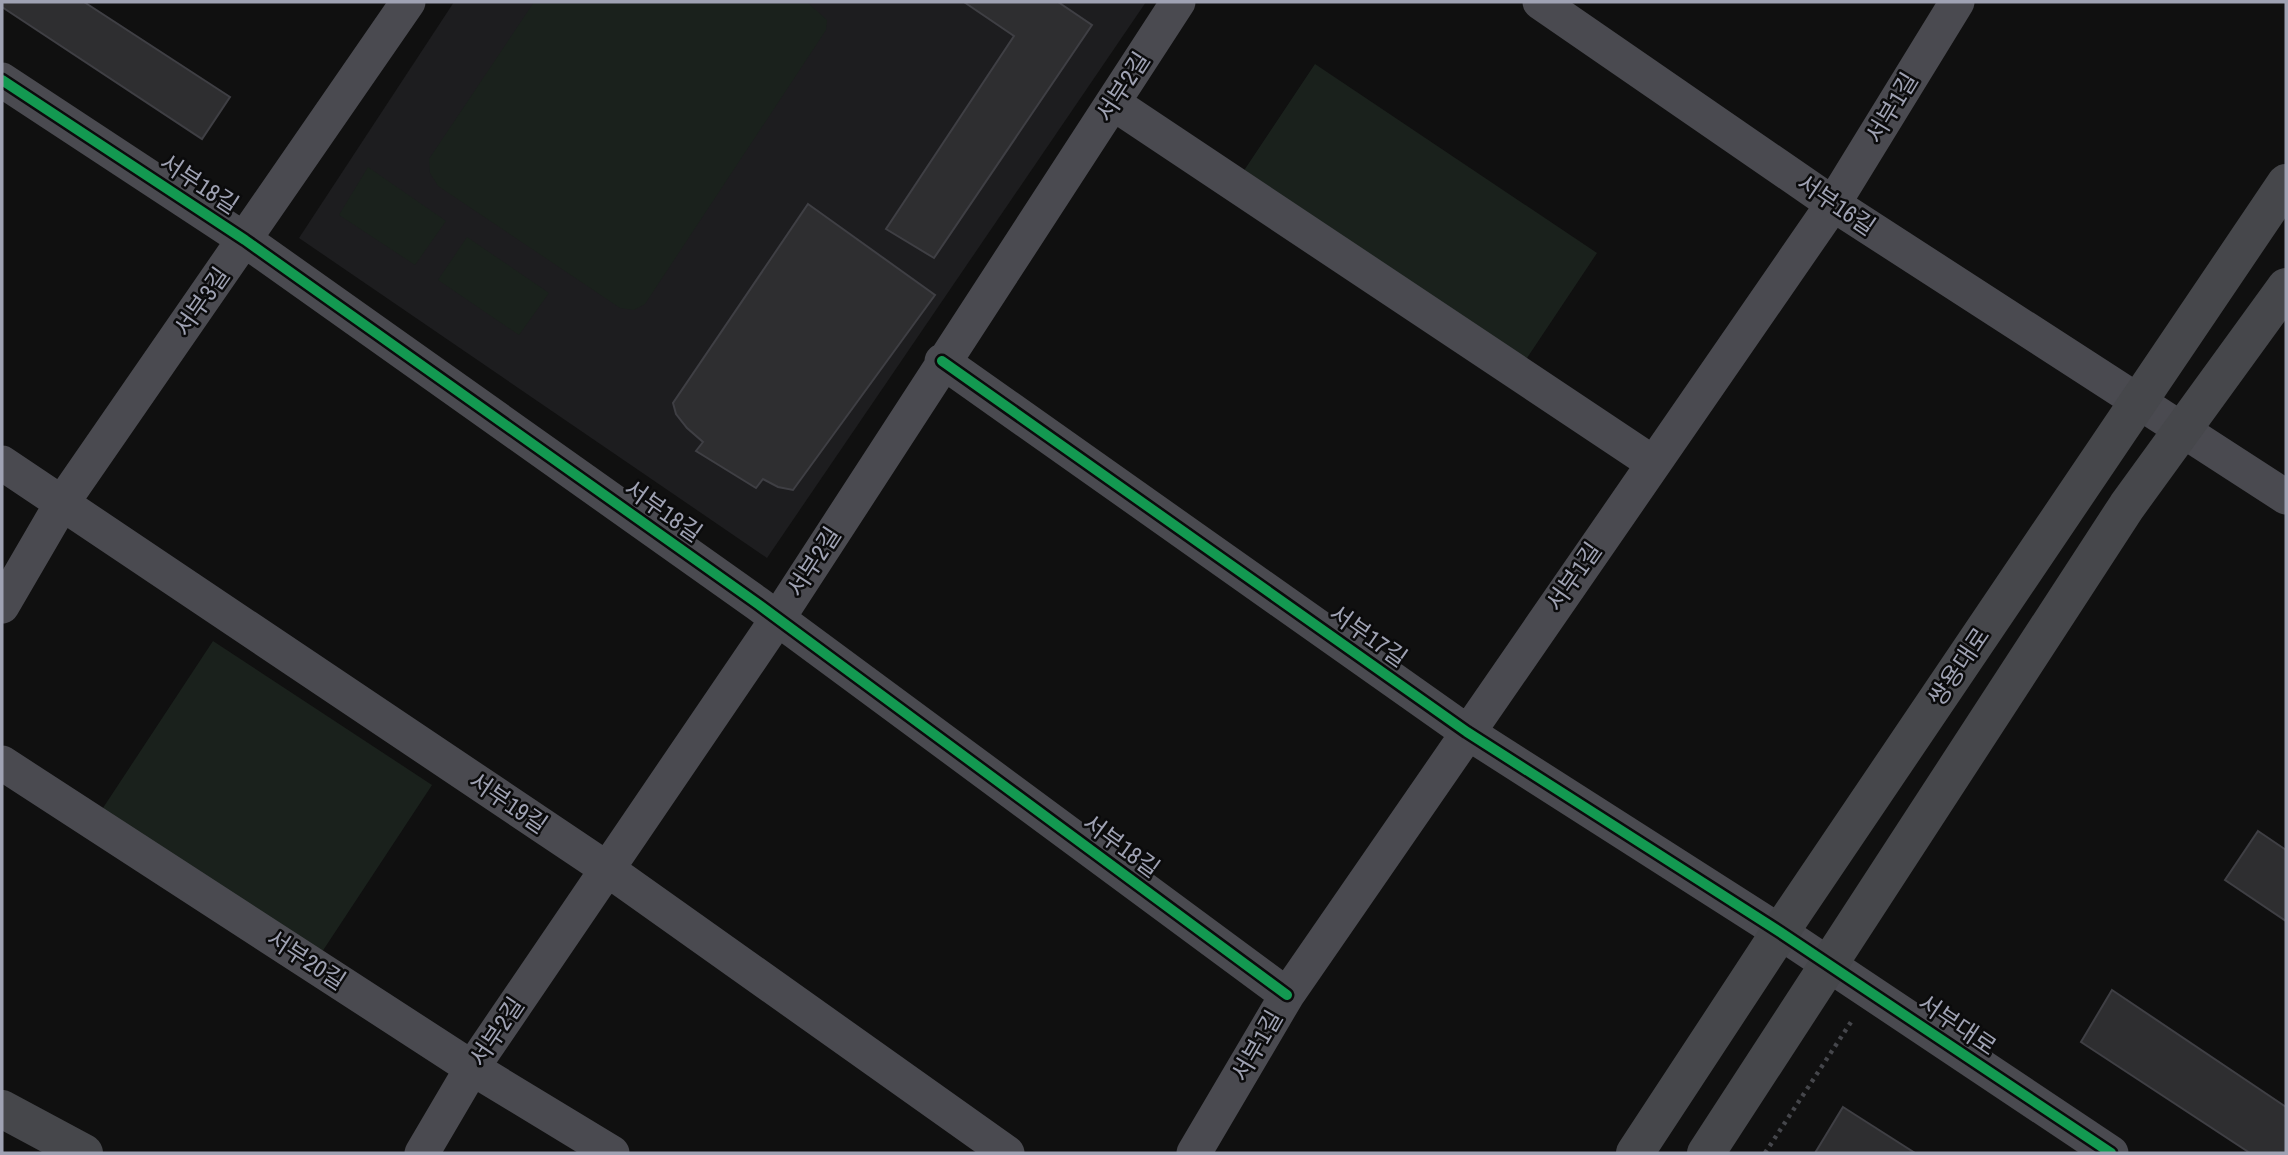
<svg xmlns="http://www.w3.org/2000/svg" width="2288" height="1155" font-family="'Archivo Narrow','Noto Sans KR',sans-serif">
  <style>
    .built { fill: #1d1d1f }
    .green { fill: #1a211c }
    .building { fill: #2e2e30; stroke: #3f3f44; stroke-width: 2 }
    .lines { fill: none; stroke-linecap: round; stroke-linejoin: round }
    .path { stroke: #45464b; stroke-width: 4.5; stroke-dasharray: 3.5 5; stroke-linecap: butt }
    .minor { stroke: #4a4a50; stroke-width: 35 }
    .major { stroke: #46474b; stroke-width: 38 }
    .cycleway-casing { stroke: #0b0b0c; stroke-width: 15 }
    .cycleway { stroke: #139951; stroke-width: 10 }
    .labels { text-anchor: middle; stroke-width: 5; stroke-linejoin: round; paint-order: stroke }
    .street-label { font-size: 24px; fill: #9fa2b3; stroke: #0b0b0c }
  </style>
  <rect width="100%" height="100%" fill="#101010"/>
  <path class="built" d="M 454,2 L 1146,2 L 767,558 L 299,238 Z"/>
  <path class="green" d="M 534,2 L 807,2 L 827,20 L 826,30 L 645,304 L 634,310 L 620,308 L 438,186 L 430,173 L 429,159 Z
    M 1315,64 L 1597,253 L 1525,361 L 1243,172 Z
    M 368,167 L 446,221 L 415,265 L 339,215 Z
    M 467,237 L 549,293 L 519,335 L 438,280 Z
    M 213,641 L 432,785 L 320,955 L 101,811 Z"/>
  <path class="building" d="M 2,2 L 84,2 L 230,97 L 202,139 L 2,7 Z
    M 964,2 L 1058,2 L 1092,25 L 934,258 L 886,229 L 1014,36 Z
    M 808,204 L 935,295 L 793,490 L 778,487 L 763,479 L 756,488 L 696,451 L 703,442 L 687,428 L 676,414 L 673,403 Z
    M 2258,831 L 2286,850 L 2286,921 L 2225,880 Z
    M 2112,990 L 2286,1107 L 2286,1153 L 2250,1153 L 2081,1042 Z
    M 1843,1107 L 1915,1153 L 1815,1153 Z"/>
  <g class="lines">
    <path class="path" d="M 1765,1153 L 1851,1022"/>
    <path class="minor" d="M 1540,2 L 1833,204 L 2286,497
      M 2,80 L 245,240 L 758,604 L 1287,995
      M 1113,103 L 1653,463
      M 942,361 L 1467,732 L 1780,932 L 2111,1153
      M 2,463 L 607,869 L 1007,1153
      M 2,606 L 62,503 L 408,2
      M 2,763 L 472,1068 L 612,1153
      M 422,1153 L 472,1068 L 778,618 L 1178,2
      M 1194,1153 L 1287,995 L 1833,204 L 1957,2"/>
    <path class="major" d="M 2,1109 L 84,1153
      M 1635,1153 L 1780,932 L 2286,183
      M 1706,1153 L 2127,506 L 2286,287"/>
    <g class="cycleway-casing">
      <path id="cycleway" d="M 2,80 L 245,240 L 758,604 L 1287,995
        M 942,361 L 1467,732 L 1780,932 L 2111,1153"/>
    </g>
    <use href="#cycleway" class="cycleway"/>
  </g>
  <g class="labels">
    <g class="street-label">
      <text transform="translate(1123 87) rotate(-57)" y="8">서부2길</text>
      <text transform="translate(1892 108) rotate(-59)" y="8">서부1길</text>
      <text transform="translate(199 184) rotate(33)" y="8">서부18길</text>
      <text transform="translate(1836 205) rotate(34)" y="8">서부16길</text>
      <text transform="translate(202 302) rotate(-55)" y="8">서부3길</text>
      <text transform="translate(663 511) rotate(35)" y="8">서부18길</text>
      <text transform="translate(814 562) rotate(-57)" y="8">서부2길</text>
      <text transform="translate(1574 577) rotate(-55)" y="8">서부1길</text>
      <text transform="translate(1368 636) rotate(35)" y="8">서부17길</text>
      <text transform="translate(1959 667) rotate(-56)" y="8">쌍용대로</text>
      <text transform="translate(508 803) rotate(34)" y="8">서부19길</text>
      <text transform="translate(1121 846) rotate(36)" y="8">서부18길</text>
      <text transform="translate(306 960) rotate(33)" y="8">서부20길</text>
      <text transform="translate(1957 1025) rotate(34)" y="8">서부대로</text>
      <text transform="translate(497 1032) rotate(-56)" y="8">서부2길</text>
      <text transform="translate(1257 1046) rotate(-60)" y="8">서부1길</text>
    </g>
  </g>
  <rect width="2288" height="1155" fill="none" stroke="#9fa2b3" stroke-width="7"/>
</svg>
